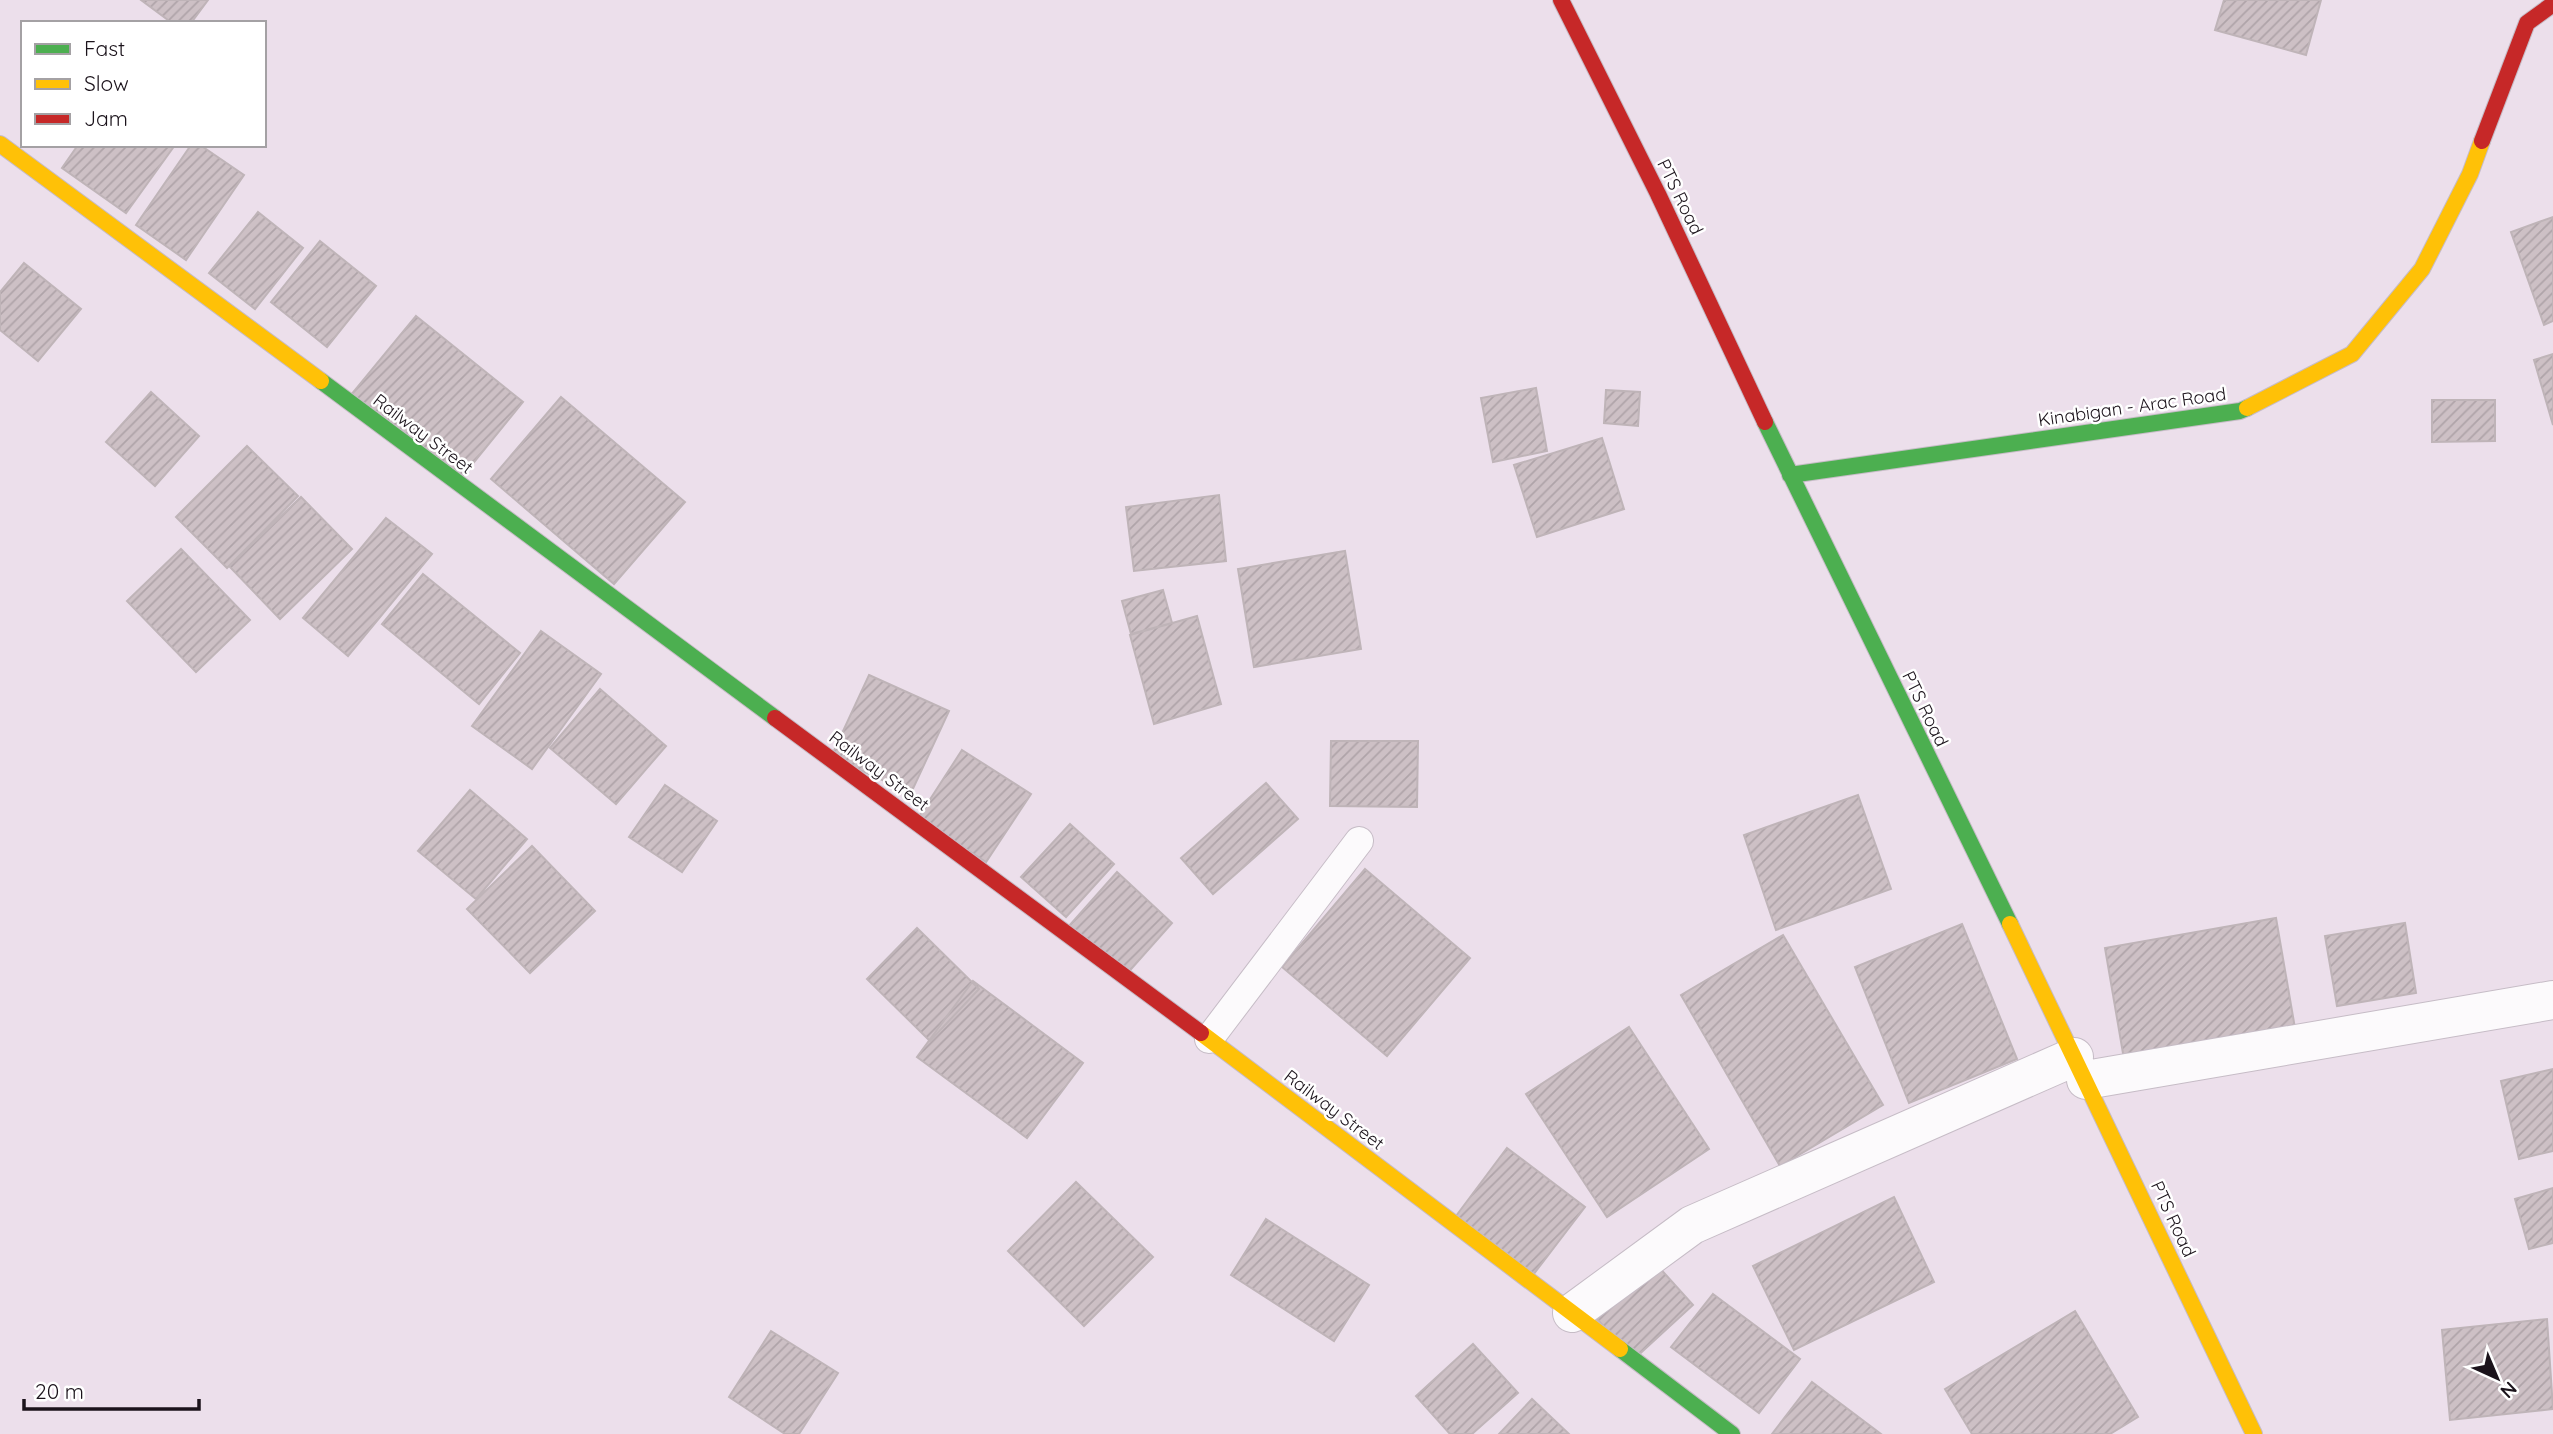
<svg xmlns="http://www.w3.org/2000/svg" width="2553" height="1434" font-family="Quicksand,sans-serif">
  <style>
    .building { fill: url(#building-hatch); stroke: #bfb4b8; stroke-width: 2 }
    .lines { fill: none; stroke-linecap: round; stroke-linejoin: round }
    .lane-casing { stroke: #c6bcc6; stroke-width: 30 }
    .street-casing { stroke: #c6bcc6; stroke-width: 40 }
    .fast-casing { stroke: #c6bcc6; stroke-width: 18 }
    .slow-casing { stroke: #c6bcc6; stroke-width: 18 }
    .jam-casing { stroke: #c6bcc6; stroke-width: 18 }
    .lane { stroke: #fcfafc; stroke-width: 28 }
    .street { stroke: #fcfafc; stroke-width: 38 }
    .fast { stroke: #4caf50; stroke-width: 16 }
    .slow { stroke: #ffc107; stroke-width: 16 }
    .jam { stroke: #c62828; stroke-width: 16 }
    .labels { text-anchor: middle; stroke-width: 5; stroke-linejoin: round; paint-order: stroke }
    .street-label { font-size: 18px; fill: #1b131b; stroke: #fff }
  </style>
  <defs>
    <pattern id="building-hatch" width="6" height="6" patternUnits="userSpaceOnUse" patternTransform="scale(1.75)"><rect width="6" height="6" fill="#cdc0c5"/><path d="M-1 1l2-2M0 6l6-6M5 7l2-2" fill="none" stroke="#afa4a9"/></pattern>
  </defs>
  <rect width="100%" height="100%" fill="#ecdfeb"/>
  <path class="building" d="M 141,0 L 208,0 L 191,23 L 172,23 Z
    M 2224,0 L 2321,0 L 2306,55 L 2215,30 Z
    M 78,145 L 175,145 L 126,213 L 62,168 Z
    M 191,145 L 200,145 L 244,175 L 186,260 L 136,225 Z
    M 258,212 L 303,248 L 255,309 L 209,273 Z
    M 2553,217 L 2553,321 L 2544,325 L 2511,232 Z
    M 320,241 L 376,286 L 327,347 L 271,302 Z
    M 24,263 L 81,309 L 38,361 L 0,330 L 0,292 Z
    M 416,316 L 523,402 L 457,483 L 350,396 Z
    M 2553,354 L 2553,425 L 2534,360 Z
    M 1536,388 L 1547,451 L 1493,462 L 1481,398 Z
    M 1606,390 L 1640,392 L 1638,426 L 1604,423 Z
    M 151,392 L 199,436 L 155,486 L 106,442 Z
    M 561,397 L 685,502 L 614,584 L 491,479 Z
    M 2432,400 L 2495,400 L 2495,441 L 2432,442 Z
    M 1602,438 L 1624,509 L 1537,537 L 1514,465 Z
    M 247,446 L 298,496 L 227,568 L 176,517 Z
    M 1219,495 L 1226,561 L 1134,571 L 1126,507 Z
    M 301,497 L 352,549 L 280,619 L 229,566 Z
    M 386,518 L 432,554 L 348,656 L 303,618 Z
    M 181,549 L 250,620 L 196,672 L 127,601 Z
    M 1345,551 L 1361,649 L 1254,667 L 1238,569 Z
    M 423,574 L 520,653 L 479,704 L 382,624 Z
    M 1163,590 L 1172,623 L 1131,634 L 1122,601 Z
    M 1197,616 L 1221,704 L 1154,724 L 1130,635 Z
    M 541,631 L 601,674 L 532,769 L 472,726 Z
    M 869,675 L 949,711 L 911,793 L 831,757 Z
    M 600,689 L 666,746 L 616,804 L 550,748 Z
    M 1331,741 L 1418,741 L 1417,807 L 1330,806 Z
    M 962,750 L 1031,794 L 986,862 L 918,818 Z
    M 1266,783 L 1298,819 L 1213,894 L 1181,858 Z
    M 665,785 L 717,821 L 682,872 L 629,837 Z
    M 470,790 L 527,839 L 476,899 L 418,851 Z
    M 1858,795 L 1891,889 L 1776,930 L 1744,835 Z
    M 1070,824 L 1114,864 L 1066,917 L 1021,877 Z
    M 532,846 L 595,911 L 530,973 L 467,909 Z
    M 1365,869 L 1470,958 L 1387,1056 L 1282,967 Z
    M 1117,872 L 1172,923 L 1124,977 L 1069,926 Z
    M 2276,918 L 2296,1034 L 2125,1065 L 2105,948 Z
    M 2405,923 L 2416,993 L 2337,1006 L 2325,936 Z
    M 1962,924 L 2017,1059 L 1909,1103 L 1855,967 Z
    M 917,928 L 979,989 L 930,1041 L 867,979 Z
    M 1783,935 L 1883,1105 L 1780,1166 L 1681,995 Z
    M 973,981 L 1083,1063 L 1027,1138 L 917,1057 Z
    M 1629,1027 L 1709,1149 L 1607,1217 L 1526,1094 Z
    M 2553,1069 L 2553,1151 L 2519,1159 L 2501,1081 Z
    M 1507,1148 L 1585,1207 L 1533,1275 L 1456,1216 Z
    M 1076,1182 L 1153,1257 L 1084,1326 L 1008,1251 Z
    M 2553,1188 L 2553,1243 L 2529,1249 L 2515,1199 Z
    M 1894,1197 L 1934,1282 L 1794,1350 L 1753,1266 Z
    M 1266,1219 L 1369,1285 L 1334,1341 L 1231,1275 Z
    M 1657,1265 L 1693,1305 L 1634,1359 L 1597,1319 Z
    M 1713,1294 L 1800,1359 L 1759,1413 L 1671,1347 Z
    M 2075,1311 L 2138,1417 L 2110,1434 L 1972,1434 L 1945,1389 Z
    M 2547,1319 L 2553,1409 L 2450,1420 L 2442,1330 Z
    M 771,1331 L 838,1373 L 799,1434 L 785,1434 L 729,1397 Z
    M 1473,1344 L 1518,1393 L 1472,1434 L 1450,1434 L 1416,1396 Z
    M 1812,1382 L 1881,1434 L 1772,1434 Z
    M 1532,1399 L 1569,1434 L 1499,1434 Z"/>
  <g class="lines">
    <g class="lane-casing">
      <path id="lane" d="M 1209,1039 L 1359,841"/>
    </g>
    <g class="street-casing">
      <path id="street" d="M 2086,1080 L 2553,1000
        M 1572,1313 L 1692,1225 L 2074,1057"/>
    </g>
    <g class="fast-casing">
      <path id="fast" d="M 321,381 L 775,718
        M 1765,422 L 2010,924
        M 1790,475 L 2240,411 L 2247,408
        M 1620,1349 L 1732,1434"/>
    </g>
    <g class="slow-casing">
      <path id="slow" d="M 0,144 L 321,381
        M 2247,408 L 2352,354 L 2422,269 L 2470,174 L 2482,141
        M 2010,924 L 2254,1434
        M 1201,1033 L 1620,1349"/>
    </g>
    <g class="jam-casing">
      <path id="jam" d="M 1561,0 L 1658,194 L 1765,422
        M 2482,141 L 2527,23 L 2553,4
        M 775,718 L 1201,1033"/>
    </g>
    <use href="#lane" class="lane"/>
    <use href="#street" class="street"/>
    <use href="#fast" class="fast"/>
    <use href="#slow" class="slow"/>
    <use href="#jam" class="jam"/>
  </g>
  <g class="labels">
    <g class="street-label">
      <text transform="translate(1680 197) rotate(64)" y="6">PTS Road</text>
      <text transform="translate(2132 407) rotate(-8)" y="6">Kinabigan - Arac Road</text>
      <text transform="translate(423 434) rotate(37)" y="6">Railway Street</text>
      <text transform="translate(1925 709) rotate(64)" y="6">PTS Road</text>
      <text transform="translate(879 771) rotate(37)" y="6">Railway Street</text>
      <text transform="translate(1334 1110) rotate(37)" y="6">Railway Street</text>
      <text transform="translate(2173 1219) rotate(65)" y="6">PTS Road</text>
    </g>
  </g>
  <rect x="21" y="21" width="245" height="126" fill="#ffffff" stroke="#a4a1a4" stroke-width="2"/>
  <rect x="35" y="44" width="35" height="10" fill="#4caf50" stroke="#a4a1a4" stroke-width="2"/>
  <text x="84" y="56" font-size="21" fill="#1b131b">Fast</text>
  <rect x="35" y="79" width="35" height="10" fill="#ffc107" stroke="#a4a1a4" stroke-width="2"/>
  <text x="84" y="91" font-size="21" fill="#1b131b">Slow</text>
  <rect x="35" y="114" width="35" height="10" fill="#c62828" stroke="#a4a1a4" stroke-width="2"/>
  <text x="84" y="126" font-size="21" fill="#1b131b">Jam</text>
  <g transform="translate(2497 1378) rotate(136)" stroke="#ffffff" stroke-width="5" paint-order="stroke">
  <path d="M0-5L12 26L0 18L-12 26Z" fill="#1b131b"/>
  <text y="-10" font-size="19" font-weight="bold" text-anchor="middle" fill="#1b131b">N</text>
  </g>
  <path d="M24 1399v10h175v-10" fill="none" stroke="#1b131b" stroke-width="3.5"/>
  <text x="35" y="1399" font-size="21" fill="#1b131b" stroke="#ffffff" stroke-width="5" paint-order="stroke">20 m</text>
</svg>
